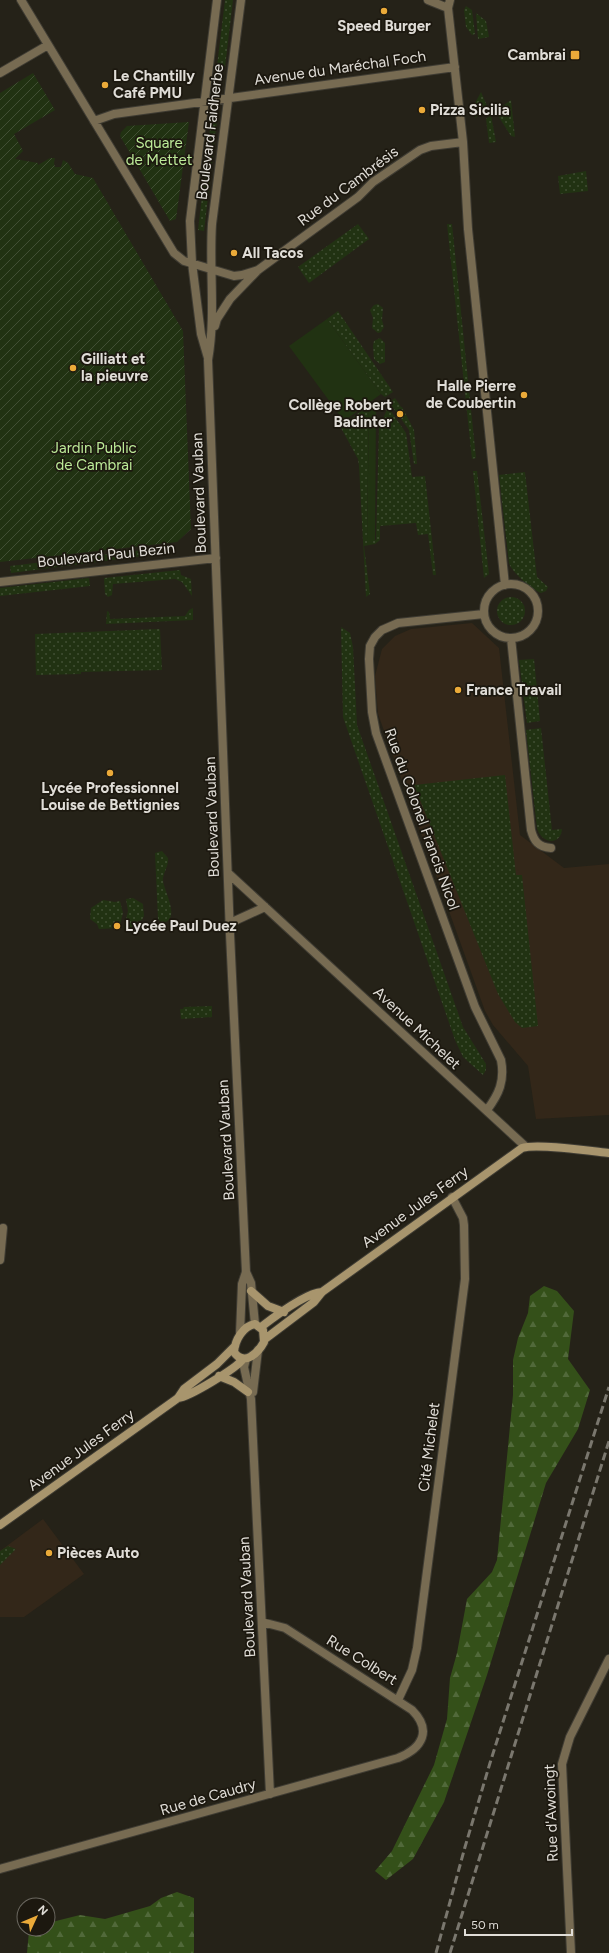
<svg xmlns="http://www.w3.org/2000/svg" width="609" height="1953" font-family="Figtree,sans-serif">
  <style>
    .commercial { fill: #332719 }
    .grass { fill: url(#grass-dots) }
    .forest { fill: url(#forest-firs) }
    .garden { fill: url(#garden-furrows) }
    .pitch { fill: #213212 }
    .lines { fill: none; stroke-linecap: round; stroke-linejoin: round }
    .minor-casing { stroke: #3f3c33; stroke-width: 10 }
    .secondary-casing { stroke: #3f3c33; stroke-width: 10 }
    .minor { stroke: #776b52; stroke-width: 8 }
    .secondary { stroke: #a8956d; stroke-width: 8 }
    .rail { stroke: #7a776e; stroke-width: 3; stroke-dasharray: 8 4; stroke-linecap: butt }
    .poi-dot { fill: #ebaa39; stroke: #1c180f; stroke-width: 1.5 }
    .labels { text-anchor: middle; stroke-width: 3.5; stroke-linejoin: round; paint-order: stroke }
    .poi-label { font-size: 15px; font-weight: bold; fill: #e0ddd7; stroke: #1c180f; text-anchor: start }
    .street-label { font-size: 15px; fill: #e0ddd7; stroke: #1c180f }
    .park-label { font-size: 15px; fill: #bcea98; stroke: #1c180f }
  </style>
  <defs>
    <pattern id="grass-dots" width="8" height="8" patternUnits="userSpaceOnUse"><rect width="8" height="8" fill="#213212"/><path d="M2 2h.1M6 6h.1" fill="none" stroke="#414f34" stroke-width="1.8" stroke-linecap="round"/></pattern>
    <pattern id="forest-firs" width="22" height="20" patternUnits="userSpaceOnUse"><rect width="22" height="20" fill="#345019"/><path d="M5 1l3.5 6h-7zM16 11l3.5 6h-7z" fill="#51693a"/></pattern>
    <pattern id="garden-furrows" width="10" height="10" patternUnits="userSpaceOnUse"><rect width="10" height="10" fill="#213212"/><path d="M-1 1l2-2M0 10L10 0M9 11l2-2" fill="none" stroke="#414f34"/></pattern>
  </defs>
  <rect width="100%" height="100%" fill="#252218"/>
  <path class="commercial" d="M 472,623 L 499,648 L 520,835 L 564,868 L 609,864 L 609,1115 L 536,1119 L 528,1066 L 493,1025 L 485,1011 L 378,714 L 375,676 L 382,649 L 395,636 L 411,629 Z
    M 43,1519 L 84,1574 L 24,1617 L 0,1617 L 0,1551 Z"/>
  <path class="grass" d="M 225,0 L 233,0 L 225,67 L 217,66 Z
    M 466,6 L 472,10 L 475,34 L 472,35 L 466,27 L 464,10 Z
    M 476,13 L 486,21 L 489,37 L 478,39 Z
    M 481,92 L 488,108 L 475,118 L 474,105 Z
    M 511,100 L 515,137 L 511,136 L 495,111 Z
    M 491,115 L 496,142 L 489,143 L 486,119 Z
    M 211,120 L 217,121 L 204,231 L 198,230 Z
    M 586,171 L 588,191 L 560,194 L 558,176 Z
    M 358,224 L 369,239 L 309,283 L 298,267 Z
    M 447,224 L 452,224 L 476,458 L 472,459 Z
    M 378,304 L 383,308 L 382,320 L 384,327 L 381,332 L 378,333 L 372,328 L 373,318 L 370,310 L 374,305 Z
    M 338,311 L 393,392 L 385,397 L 381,394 L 327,319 Z
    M 380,338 L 385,343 L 385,362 L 380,364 L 374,359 L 373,346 L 374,341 Z
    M 395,398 L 401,407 L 402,407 L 414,430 L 417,464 L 414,464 L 409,430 L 389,402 Z
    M 367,407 L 369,409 L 367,539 L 376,540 L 379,428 L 388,407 L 406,433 L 412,477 L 425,476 L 436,575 L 433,575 L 428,534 L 418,535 L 416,523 L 380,526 L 380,540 L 375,544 L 364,546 L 370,594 L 366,597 L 359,466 L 358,459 L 340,426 Z
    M 473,471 L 477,471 L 489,574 L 484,578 Z
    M 525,472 L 537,577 L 548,587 L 546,591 L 541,593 C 533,590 512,573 509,563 L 499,475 Z
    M 143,550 L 144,556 L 11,573 L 10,566 Z
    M 180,570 L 181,575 L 191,579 L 192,596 L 182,582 L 175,579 L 113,584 L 112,595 L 108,597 L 105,594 L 104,578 Z
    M 89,578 L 90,586 L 0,596 L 0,588 Z
    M497 611a14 14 0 1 1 28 0a14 14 0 1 1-28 0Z
    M 193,608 L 193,620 L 106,624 L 107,611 L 109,612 L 110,619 L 185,616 L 189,610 Z
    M 341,627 L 350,633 L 353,647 L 357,725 L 463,1027 L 486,1064 L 486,1070 L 483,1075 L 463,1057 L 455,1040 L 343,717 Z
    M 160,629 L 162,670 L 81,672 L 81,674 L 36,675 L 35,634 Z
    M 534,659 L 540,721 L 527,723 L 519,660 Z
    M 541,728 L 552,830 L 562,829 C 561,846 541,844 537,828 L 526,730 Z
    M 505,775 L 516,875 L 522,875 L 538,1026 L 522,1028 L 515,1022 L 498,994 L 414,785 Z
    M 162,851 L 168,858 C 169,866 163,873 163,880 C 163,890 183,921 161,923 L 158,919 L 155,853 Z
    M 133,898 L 143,904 L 144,916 L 142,920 L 136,922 L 132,928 L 124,928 L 128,911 L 126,899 Z
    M 103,900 L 115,902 L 120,901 L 123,913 L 119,928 L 99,929 L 97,924 L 90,919 L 91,908 Z
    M 212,1006 L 212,1017 L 181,1019 L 180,1009 L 183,1009 L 184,1007 Z
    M 8,1546 L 16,1549 L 0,1565 L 0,1551 Z"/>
  <path class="forest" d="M 544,1286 L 557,1291 L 574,1311 L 568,1359 L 590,1390 L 578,1429 L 546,1483 L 487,1675 L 444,1802 L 413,1859 L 386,1880 L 375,1871 L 392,1851 L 434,1765 L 447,1719 L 450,1678 L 457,1653 L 467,1599 L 492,1572 L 497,1560 L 513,1395 L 513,1360 L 518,1338 L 528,1313 L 530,1296 Z
    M 177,1892 L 194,1898 L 194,1953 L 27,1953 L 29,1931 L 34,1929 L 48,1929 L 48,1923 L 80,1915 L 105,1919 L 150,1906 L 161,1898 Z"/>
  <path class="garden" d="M 33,73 L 55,110 L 14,134 L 23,151 L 15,159 L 38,163 L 38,165 L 50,158 L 55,158 L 54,163 L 55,167 L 61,167 L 63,160 L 68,163 L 75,174 L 93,178 L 183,331 L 191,529 L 177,542 L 0,562 L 0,93 Z
    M 189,122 L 176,219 L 170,221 L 120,136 L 121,132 L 127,126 Z"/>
  <path class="pitch" d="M 327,319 L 381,394 L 344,421 L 289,346 Z
    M 369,409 L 376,409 L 375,540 L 367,540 Z"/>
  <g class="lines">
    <g class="minor-casing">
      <path id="minor" d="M 21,0 L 174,253 L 184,261 L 234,276 L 242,275 L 258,270
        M 428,0 L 448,8
        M 450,0 L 448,8 L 463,142 L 468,229 L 505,585
        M 0,73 L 48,45
        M 94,121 L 114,114 L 455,67
        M 215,326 L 217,319 L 230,299 L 258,270 L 358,197 L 373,182 L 420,150 L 431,146 L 463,142
        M 208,358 L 201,334 L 192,263 L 190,221 L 217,0
        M 0,582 L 216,558
        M484 611a27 27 0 1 1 54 0a27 27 0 1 1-54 0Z
        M 484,614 L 398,623 L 382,630 L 375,637 L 370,646 L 369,659 L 372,712 L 376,733 L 475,1007 L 501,1060 C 505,1081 499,1094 487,1110
        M 511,638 L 531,830 C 534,841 538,847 551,848
        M 228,873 L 526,1147
        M 230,923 L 265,907
        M 0,1260 L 3,1228
        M 246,1272 L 251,1283 L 255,1324
        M 240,1334 L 242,1284 L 246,1272 L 230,934 L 208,360 C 216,315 209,270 212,224 L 241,0
        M 246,1359 L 244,1367 L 251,1399 L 270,1794
        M 253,1392 L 258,1350
        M 398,1700 L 412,1670 L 417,1648 L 465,1279 L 464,1225 L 463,1218 L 452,1197
        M 0,1869 L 398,1758 C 423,1748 432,1730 412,1710 L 285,1628 L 262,1622
        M 571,1953 L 562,1764 L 570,1737 L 609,1659"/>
    </g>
    <g class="secondary-casing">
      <path id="secondary" d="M 251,1291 L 268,1306 L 284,1312
        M 255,1324 L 263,1330 L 264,1342 C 258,1353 244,1367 234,1352 C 235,1340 243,1326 255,1324 Z
        M 261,1327 C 274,1317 305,1293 322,1292
        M 265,1339 L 314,1302 L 322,1292 L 522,1148 C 536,1143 591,1151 609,1153
        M 219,1376 L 234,1382 L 248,1392
        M 178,1398 C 189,1397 237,1368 243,1359
        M 0,1525 L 178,1398 L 184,1389 L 217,1364 L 235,1346"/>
    </g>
    <use href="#minor" class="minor"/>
    <use href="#secondary" class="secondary"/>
    <path class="rail" d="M 436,1953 L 465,1847 L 490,1763 L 609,1387
      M 450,1953 L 609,1441"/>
  </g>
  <g class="poi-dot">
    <circle cx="384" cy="11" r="4"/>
    <rect x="570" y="50" width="10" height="10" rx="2"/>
    <circle cx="105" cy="85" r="4"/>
    <circle cx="422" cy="110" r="4"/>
    <circle cx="234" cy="253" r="4"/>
    <circle cx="73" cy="368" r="4"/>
    <circle cx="524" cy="395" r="4"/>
    <circle cx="400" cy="414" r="4"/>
    <circle cx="458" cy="690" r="4"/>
    <circle cx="110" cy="773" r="4"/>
    <circle cx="117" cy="926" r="4"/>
    <circle cx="49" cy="1553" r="4"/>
  </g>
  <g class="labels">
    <g class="poi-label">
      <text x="384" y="31" text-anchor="middle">Speed Burger</text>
      <text x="566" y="60" text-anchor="end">Cambrai</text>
      <text x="113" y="81">Le Chantilly<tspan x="113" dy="17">Café PMU</tspan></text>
      <text x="430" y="115">Pizza Sicilia</text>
      <text x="242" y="258">All Tacos</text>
      <text x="81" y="364">Gilliatt et<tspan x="81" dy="17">la pieuvre</tspan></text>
      <text x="516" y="391" text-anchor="end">Halle Pierre<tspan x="516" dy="17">de Coubertin</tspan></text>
      <text x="392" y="410" text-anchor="end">Collège Robert<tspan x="392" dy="17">Badinter</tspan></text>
      <text x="466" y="695">France Travail</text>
      <text x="110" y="793" text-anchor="middle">Lycée Professionnel<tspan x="110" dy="17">Louise de Bettignies</tspan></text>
      <text x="125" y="931">Lycée Paul Duez</text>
      <text x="57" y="1558">Pièces Auto</text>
    </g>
    <g class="street-label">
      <text transform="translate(340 68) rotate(-8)" y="5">Avenue du Maréchal Foch</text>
      <text transform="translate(210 132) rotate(-83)" y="5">Boulevard Faidherbe</text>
      <text transform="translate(348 186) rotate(-37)" y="5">Rue du Cambrésis</text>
      <text transform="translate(199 493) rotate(-92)" y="5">Boulevard Vauban</text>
      <text transform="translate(106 555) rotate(-6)" y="5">Boulevard Paul Bezin</text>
      <text transform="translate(212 817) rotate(-92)" y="5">Boulevard Vauban</text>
      <text transform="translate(422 819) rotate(70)" y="5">Rue du Colonel Francis Nicol</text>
      <text transform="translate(417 1028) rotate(43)" y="5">Avenue Michelet</text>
      <text transform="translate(226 1140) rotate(-93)" y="5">Boulevard Vauban</text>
      <text transform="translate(415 1207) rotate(-36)" y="5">Avenue Jules Ferry</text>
      <text transform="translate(429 1447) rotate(-83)" y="5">Cité Michelet</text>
      <text transform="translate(81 1450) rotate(-36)" y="5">Avenue Jules Ferry</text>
      <text transform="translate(247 1597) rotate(-93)" y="5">Boulevard Vauban</text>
      <text transform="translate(362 1660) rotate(32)" y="5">Rue Colbert</text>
      <text transform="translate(208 1797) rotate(-16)" y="5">Rue de Caudry</text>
      <text transform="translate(551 1813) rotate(-92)" y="5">Rue d'Awoingt</text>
    </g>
    <g class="park-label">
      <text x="159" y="148">Square<tspan x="159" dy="17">de Mettet</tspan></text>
      <text x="94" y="453">Jardin Public<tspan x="94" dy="17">de Cambrai</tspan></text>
    </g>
  </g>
  <g transform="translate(36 1917) rotate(46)"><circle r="19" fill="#1c180f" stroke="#6a675f"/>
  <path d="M0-3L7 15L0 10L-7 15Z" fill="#ebaa39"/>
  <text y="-6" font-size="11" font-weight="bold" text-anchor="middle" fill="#e0ddd7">N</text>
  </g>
  <path d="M465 1929v6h107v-6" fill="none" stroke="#e0ddd7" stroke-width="2"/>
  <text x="471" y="1929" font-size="12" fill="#e0ddd7" stroke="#1c180f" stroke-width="3" paint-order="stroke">50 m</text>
</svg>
